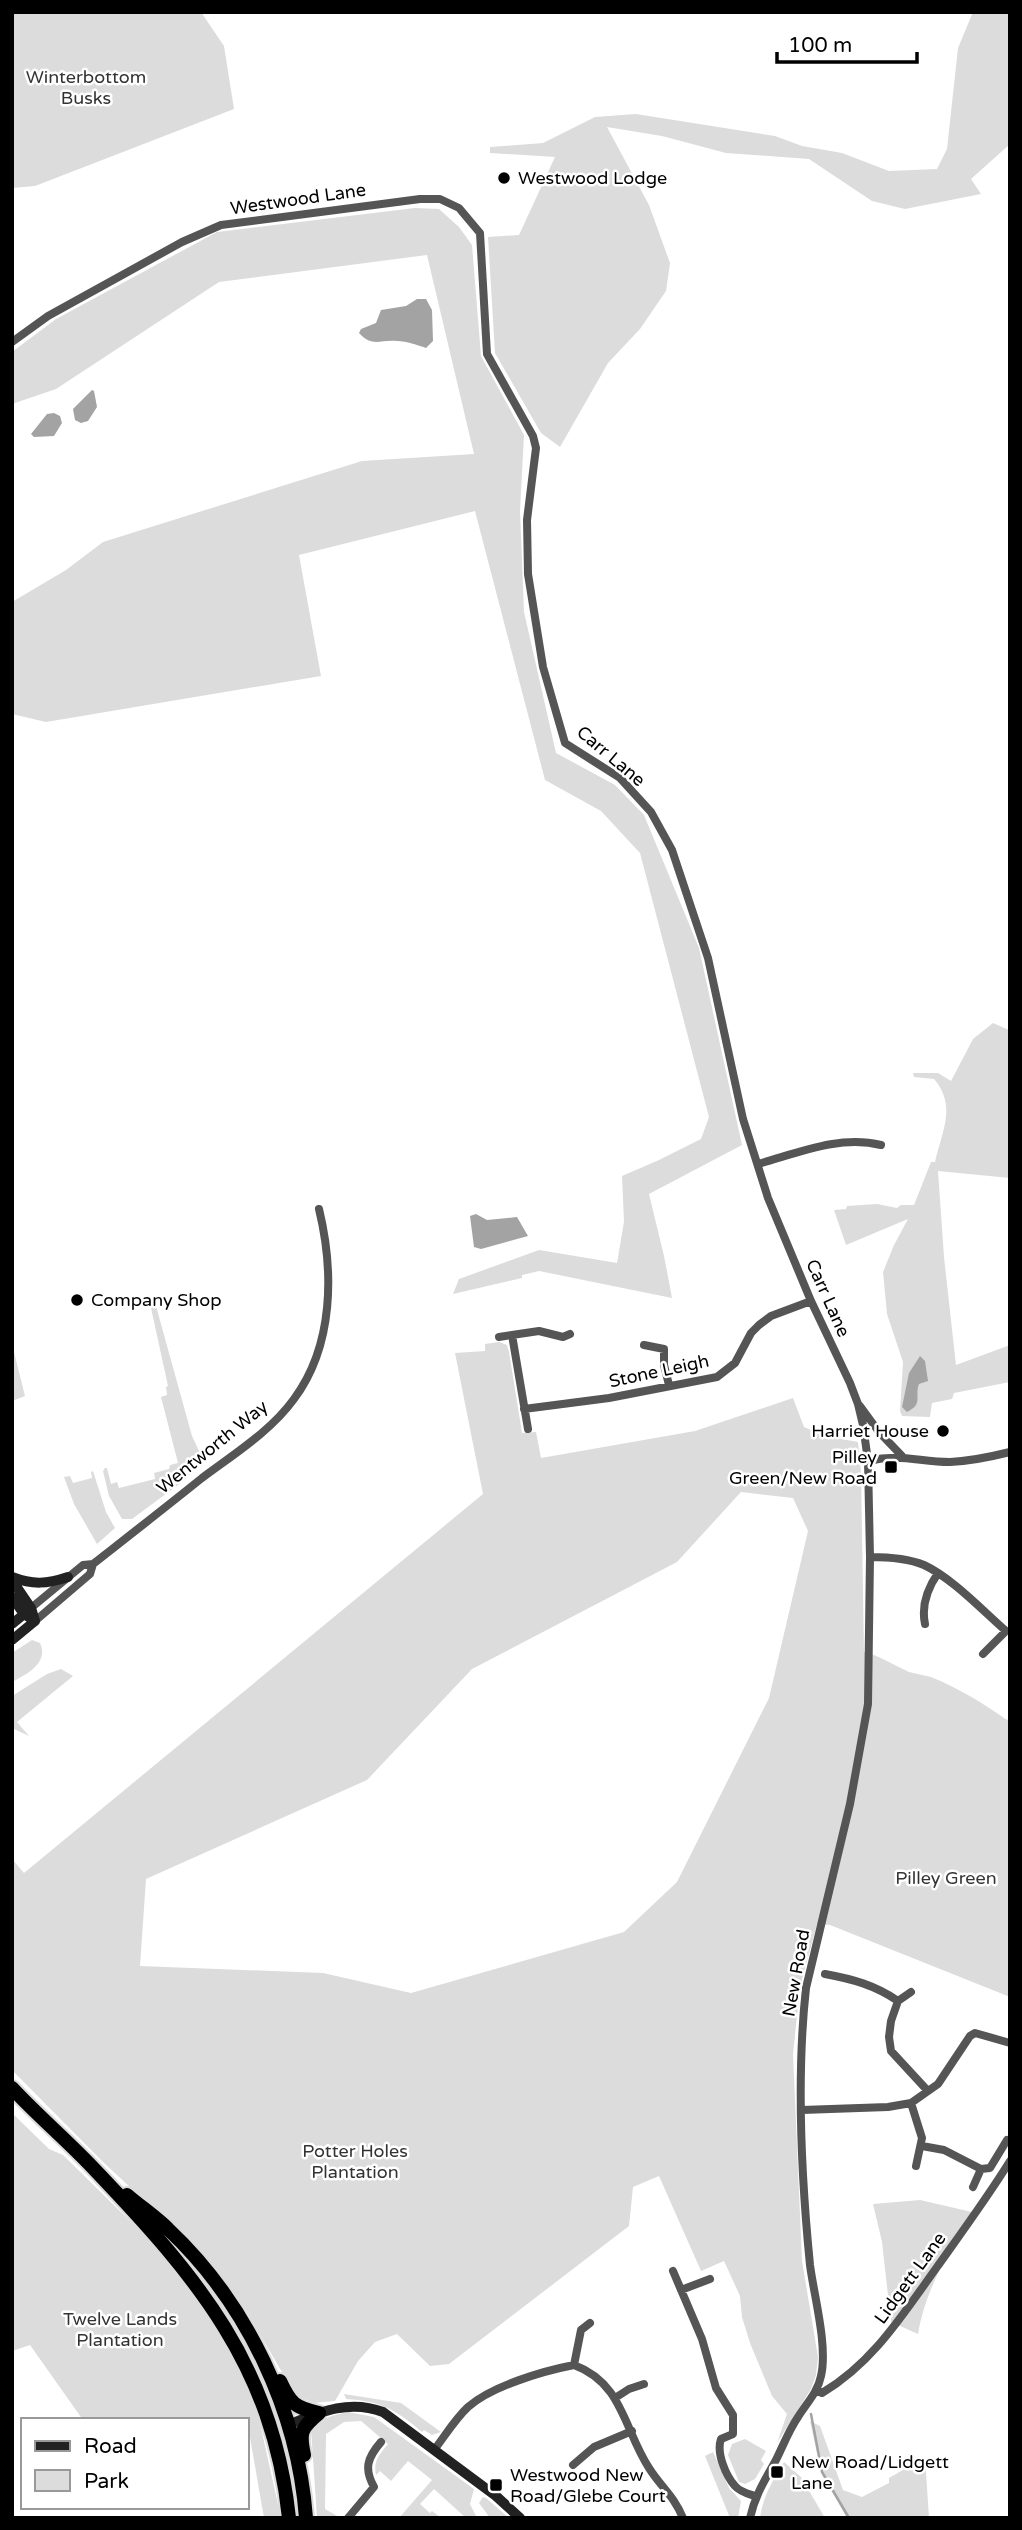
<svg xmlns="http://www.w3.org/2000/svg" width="1022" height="2530" font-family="'Varela Round',sans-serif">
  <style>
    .green { fill: #dcdcdc; fill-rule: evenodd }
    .water { fill: #a3a3a3 }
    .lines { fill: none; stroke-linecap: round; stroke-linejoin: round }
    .stream { stroke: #a3a3a3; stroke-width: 2.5 }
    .highway-casing { stroke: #dbdbdb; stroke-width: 18 }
    .street { stroke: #555; stroke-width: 8 }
    .secondary { stroke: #222; stroke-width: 10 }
    .highway { stroke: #000; stroke-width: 14 }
    .poi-dot { fill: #000; stroke: #fff; stroke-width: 2.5 }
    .labels { text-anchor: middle; stroke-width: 5; stroke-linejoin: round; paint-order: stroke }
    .park-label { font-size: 18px; fill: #333; stroke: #fff }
    .poi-label { font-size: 18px; fill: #000; stroke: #fff; text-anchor: start }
    .street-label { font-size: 18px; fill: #000; stroke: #fff }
  </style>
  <rect width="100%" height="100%" fill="#fff"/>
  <path class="green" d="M 12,12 L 201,12 L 224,46 L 234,109 L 35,186 L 12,188 Z
    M 973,12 L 1010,12 L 1010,144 L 971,179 L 981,194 L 905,209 L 872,201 L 809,159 L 726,153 L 662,136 L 607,127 L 649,205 L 670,263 L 666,291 L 640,329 L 608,363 L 560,447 L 541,433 L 495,353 L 488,237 L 519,235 L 555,157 L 490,153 L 490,147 L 543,143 L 595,117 L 636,114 L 775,136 L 802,146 L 842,153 L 889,171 L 937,169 L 947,149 L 958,48 Z
    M 415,208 L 439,209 L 459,227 L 472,245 L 481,356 L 524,435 L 520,511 L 524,612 L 556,753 L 615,785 L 644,815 L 699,948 L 742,1145 L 649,1194 L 664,1256 L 672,1298 L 539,1271 L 522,1275 L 522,1278 L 453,1294 L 459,1279 L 539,1250 L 617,1263 L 624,1222 L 622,1176 L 659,1160 L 701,1139 L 709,1117 L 640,853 L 601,811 L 545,780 L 475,511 L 299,555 L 321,676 L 46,722 L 12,714 L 12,602 L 66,570 L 103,542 L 362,461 L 474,454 L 427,255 L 219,282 L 56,389 L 12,404 L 12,352 L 56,319 L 217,232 Z
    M 993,1023 L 1009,1030 L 1010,1033 L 1010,1178 L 938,1171 L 944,1257 L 956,1365 L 1010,1345 L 1010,1382 L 954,1393 L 952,1399 L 932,1403 L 930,1417 L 902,1416 L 900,1411 L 903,1362 L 887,1314 L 883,1272 L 894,1245 L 908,1219 L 846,1245 L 834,1210 L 846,1209 L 847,1206 L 877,1204 L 897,1208 L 901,1205 L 914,1205 L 931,1162 L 935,1162 C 942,1131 957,1106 934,1079 L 914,1077 L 913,1073 L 938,1073 L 951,1081 L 973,1039 Z
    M 156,1306 L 192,1436 L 200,1453 L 201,1463 L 182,1482 L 132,1519 L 122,1519 L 109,1496 L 103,1471 L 105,1468 L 107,1468 L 111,1484 L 117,1482 L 119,1488 L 155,1479 L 154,1473 L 169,1469 L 170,1465 L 178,1463 L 161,1397 L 167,1395 L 166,1387 L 168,1386 L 151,1308 Z
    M 499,1342 L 507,1345 L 509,1352 L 522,1433 L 536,1432 L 541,1458 L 695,1431 L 793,1398 L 804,1427 L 825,1436 L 858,1442 L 861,1472 L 864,1652 C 880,1656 894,1665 909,1672 C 916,1674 924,1675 931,1677 C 958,1688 983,1703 1007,1720 L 1010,1717 L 1010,1997 L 830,1925 L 817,1924 L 800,1987 L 793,2054 L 802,2261 L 818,2357 L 816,2375 L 811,2389 L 777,2443 L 787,2414 L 772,2396 L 750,2343 L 742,2317 L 740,2296 L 724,2261 L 701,2271 L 659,2176 L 633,2187 L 629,2226 L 449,2364 L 430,2366 L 397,2334 L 375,2342 L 358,2361 L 335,2401 L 314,2403 L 296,2396 L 245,2309 L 178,2232 L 102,2161 L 12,2070 L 12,1859 L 24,1873 L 483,1494 L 455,1353 L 485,1351 L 485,1344 ZM 741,1492 L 793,1498 L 808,1531 L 769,1698 L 677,1882 L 624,1932 L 411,1993 L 323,1973 L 140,1966 L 146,1879 L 367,1780 L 472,1669 L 677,1562 Z
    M 12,1344 L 25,1396 L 12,1401 Z
    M 93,1471 L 106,1512 L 115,1528 L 97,1544 L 74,1504 L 64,1477 L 70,1476 L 73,1483 L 92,1478 L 91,1472 Z
    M 32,1640 L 40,1643 C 49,1663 27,1674 12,1682 L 12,1653 Z
    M 61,1669 L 73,1676 L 17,1722 L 29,1736 L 14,1729 L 12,1696 L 47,1674 Z
    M 12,2113 L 49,2149 L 63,2155 L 175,2265 L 240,2358 L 259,2419 L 281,2518 L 264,2518 L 247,2420 L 83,2420 L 30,2345 L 12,2351 Z
    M 920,2200 L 972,2212 C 949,2253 926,2287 918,2334 L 891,2322 L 882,2242 L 873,2204 Z
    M 194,2265 C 230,2312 259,2359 278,2416 C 267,2408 265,2394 260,2382 C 243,2341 218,2305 191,2269 Z
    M 344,2394 L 401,2403 L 441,2432 L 432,2435 L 424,2430 L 422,2432 C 396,2410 381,2401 346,2399 Z
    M 348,2412 L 374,2417 L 474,2489 L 470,2504 L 477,2518 L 466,2518 L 434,2489 L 420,2504 L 430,2513 L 432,2511 L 440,2517 L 399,2518 L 432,2480 L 408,2461 L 391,2481 L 380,2471 L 376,2475 C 373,2461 379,2455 388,2444 L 361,2421 L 344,2422 L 326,2434 L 325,2509 L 339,2517 L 317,2518 L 311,2429 C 321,2418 333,2415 348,2412 Z
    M 810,2421 L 820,2426 L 843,2490 L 862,2497 L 889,2483 L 889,2478 L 925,2457 L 929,2518 L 847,2518 L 821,2472 Z
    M 745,2439 L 766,2451 L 761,2460 L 764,2464 L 755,2479 L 745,2484 L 739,2482 L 728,2455 L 732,2444 Z
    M 713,2452 L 729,2488 L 741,2501 L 738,2518 L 730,2518 L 705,2456 Z
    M 784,2462 L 801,2477 L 825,2518 L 760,2518 C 763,2496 773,2480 784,2462 Z
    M 483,2497 L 486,2498 L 509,2518 L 490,2518 L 479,2503 Z"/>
  <path class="water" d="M 417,299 L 426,299 L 432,310 L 433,341 L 426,348 C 417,345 407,341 397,341 C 380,339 373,348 359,333 L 361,329 L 376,323 L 381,310 L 406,306 Z
    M 92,390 L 94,391 L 97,407 L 88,421 L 81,423 L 75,420 L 73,409 Z
    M 54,413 L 60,416 L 62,423 L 54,436 L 34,437 L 31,434 L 47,414 Z
    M 476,1214 L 487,1220 L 517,1217 L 528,1236 L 481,1249 L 474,1247 L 470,1216 Z
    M 920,1356 L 925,1361 L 928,1381 L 919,1384 C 914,1396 924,1404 907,1412 L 902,1407 L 909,1373 Z"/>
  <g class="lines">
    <path class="stream" d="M 811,2414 L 822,2472 L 849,2518"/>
    <g class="highway-casing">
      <path id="highway" d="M 12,2088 C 39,2117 69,2142 96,2171 C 197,2277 273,2366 289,2518
        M 127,2195 C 141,2207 156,2217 168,2229 C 247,2303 298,2411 306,2518
        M 280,2381 C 290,2403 295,2408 319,2413
        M 304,2455 C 299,2432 301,2428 319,2413"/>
    </g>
    <path class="street" d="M 12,342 L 48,316 L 182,242 L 221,225 L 420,199 L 440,199 L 459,208 L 480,233 L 487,354 L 533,436 L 536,448 L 527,520 L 528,574 L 543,667 L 565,743 L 620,778 L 651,812 L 672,850 L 708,958 L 743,1119 L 768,1198 L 811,1301 L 850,1383 L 858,1404 L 863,1425 L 868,1461 L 870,1557 L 868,1704 L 850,1804 L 806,1988 C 796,2079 801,2174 810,2265 C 814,2296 828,2346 821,2376 C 818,2392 806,2404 798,2417 C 789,2430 783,2446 776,2460 C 765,2480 755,2495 750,2518
      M 758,1164 C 798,1153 839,1135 881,1145
      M 512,1335 L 539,1331 L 563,1337 L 570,1334
      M 499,1337 L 512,1335 L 528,1429
      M 644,1345 L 664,1349 L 664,1365 L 669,1385
      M 860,1406 L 879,1432 L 902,1456
      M 524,1409 L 609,1398 L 717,1377 L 735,1363 L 751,1333 L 759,1325 L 771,1316 L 811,1301
      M 868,1461 C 901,1453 919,1462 950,1462 C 970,1461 990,1457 1010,1452
      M 870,1557 C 888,1557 907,1558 924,1565 C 952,1578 982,1610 1006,1631 L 983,1654
      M 31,1608 L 83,1565 L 93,1564 C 130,1535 166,1507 202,1478 C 234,1454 271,1431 294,1399 C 334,1345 334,1271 319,1209
      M 35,1621 L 90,1574 L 93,1564
      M 925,1624 C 921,1605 927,1589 938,1573
      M 825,1974 C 852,1979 875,1985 898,2001
      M 911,1992 L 898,2001 L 891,2021 L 889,2037 L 891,2051 L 927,2090
      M 911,2103 L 922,2138 L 916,2166
      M 802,2110 L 888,2107 L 911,2103 L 938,2084 L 970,2036 L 975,2033 L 1010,2043
      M 922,2146 L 944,2150 L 981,2169 L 973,2187
      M 981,2169 L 990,2168 L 1007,2140
      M 673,2271 L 702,2339 L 716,2388 L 733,2415 L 733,2434 L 721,2439 C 716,2453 726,2476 735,2486 C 740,2492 749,2494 755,2496
      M 681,2290 L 710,2279
      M 574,2365 L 581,2330 L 590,2323
      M 817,2390 L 822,2393 C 873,2363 903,2314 937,2267 C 962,2232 987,2198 1010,2161
      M 615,2398 L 629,2389 L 644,2384
      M 434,2450 C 445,2436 455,2419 468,2407 C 492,2386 543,2371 574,2365 C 623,2383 624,2430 649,2468 C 661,2487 674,2496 683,2518
      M 573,2465 L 594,2447 L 632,2431
      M 348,2518 L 374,2487 C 364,2469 367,2458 381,2442"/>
    <path class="secondary" d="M 12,1577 C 33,1585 47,1584 68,1577
      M 12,1580 L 31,1608 L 35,1621
      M 12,1597 L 24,1614 L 35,1621
      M 12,1624 L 29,1610
      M 12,1640 L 35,1621
      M 288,2425 C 320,2412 349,2399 383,2412 L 496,2496 L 520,2518"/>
    <use href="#highway" class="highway"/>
  </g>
  <g class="poi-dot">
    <circle cx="504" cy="178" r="7"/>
    <circle cx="77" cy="1300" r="7"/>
    <circle cx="943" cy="1431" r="7"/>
    <rect x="884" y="1460" width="14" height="14" rx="3.5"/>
    <rect x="770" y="2465" width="14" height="14" rx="3.5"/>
    <rect x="489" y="2478" width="14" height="14" rx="3.5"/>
  </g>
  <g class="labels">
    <g class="park-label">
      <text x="86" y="83">Winterbottom<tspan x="86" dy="21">Busks</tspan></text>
      <text x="946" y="1884">Pilley Green</text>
      <text x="355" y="2157">Potter Holes<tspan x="355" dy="21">Plantation</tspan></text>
      <text x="120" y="2325">Twelve Lands<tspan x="120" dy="21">Plantation</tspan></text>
    </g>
    <g class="poi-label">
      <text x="518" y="184">Westwood Lodge</text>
      <text x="91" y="1306">Company Shop</text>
      <text x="929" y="1437" text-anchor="end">Harriet House</text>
      <text x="877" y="1463" text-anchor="end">Pilley<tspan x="877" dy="21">Green/New Road</tspan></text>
      <text x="791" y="2468">New Road/Lidgett<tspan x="791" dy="21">Lane</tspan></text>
      <text x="510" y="2481">Westwood New<tspan x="510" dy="21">Road/Glebe Court</tspan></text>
    </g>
    <g class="street-label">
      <text transform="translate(298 199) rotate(-8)" y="6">Westwood Lane</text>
      <text transform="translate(611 756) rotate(40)" y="6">Carr Lane</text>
      <text transform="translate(828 1298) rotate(66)" y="6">Carr Lane</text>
      <text transform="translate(659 1371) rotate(-12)" y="6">Stone Leigh</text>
      <text transform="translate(212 1447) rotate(-39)" y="6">Wentworth Way</text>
      <text transform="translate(796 1973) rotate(-80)" y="6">New Road</text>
      <text transform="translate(910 2278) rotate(-54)" y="6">Lidgett Lane</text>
    </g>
  </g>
  <rect width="1022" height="2530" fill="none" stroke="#000000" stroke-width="28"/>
  <rect x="21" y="2418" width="228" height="91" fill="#ffffff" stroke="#999999" stroke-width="2"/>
  <rect x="35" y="2441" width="35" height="10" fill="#222222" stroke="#999999" stroke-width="2"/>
  <text x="84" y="2453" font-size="21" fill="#000000">Road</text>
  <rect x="35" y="2470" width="35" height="21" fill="#dcdcdc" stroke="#999999" stroke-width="2"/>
  <text x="84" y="2488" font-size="21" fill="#000000">Park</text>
  <path d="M777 52v10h140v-10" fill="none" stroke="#000000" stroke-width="3.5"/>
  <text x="788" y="52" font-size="21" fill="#000000" stroke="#ffffff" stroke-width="5" paint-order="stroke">100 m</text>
</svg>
